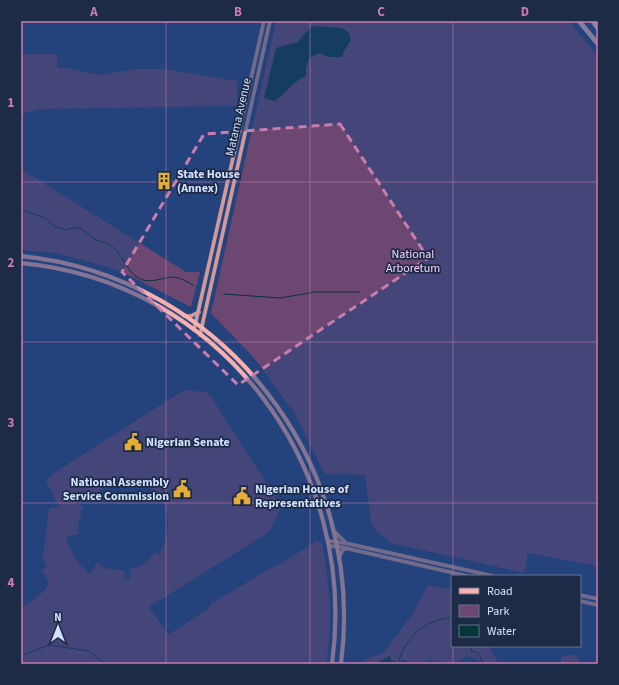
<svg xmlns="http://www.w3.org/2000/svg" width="619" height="685" font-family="'Source Sans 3',sans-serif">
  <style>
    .green { fill: #6b4771; fill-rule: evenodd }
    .water { fill: #04363a }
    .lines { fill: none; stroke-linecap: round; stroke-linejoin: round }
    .stream { stroke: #04363a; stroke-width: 1 }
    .secondary-casing { stroke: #436094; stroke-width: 4.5 }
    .primary-casing { stroke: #436094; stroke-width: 5 }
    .trunk-casing { stroke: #436094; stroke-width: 5.5 }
    .motorway-casing { stroke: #436094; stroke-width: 6 }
    .secondary { stroke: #d59a97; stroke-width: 3.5 }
    .primary { stroke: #fcb0ad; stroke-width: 4 }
    .trunk { stroke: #fcc3c0; stroke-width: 4.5 }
    .motorway { stroke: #fbd6d4; stroke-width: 5 }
    .marked { fill: none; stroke: #ca7dac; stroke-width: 3; stroke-dasharray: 8 5; stroke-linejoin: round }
    .grid { fill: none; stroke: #ca7dac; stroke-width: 1; stroke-opacity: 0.55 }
    .labels { text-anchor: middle; stroke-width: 3.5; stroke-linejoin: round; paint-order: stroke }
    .street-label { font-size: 12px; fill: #d2e2fe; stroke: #1d2b46 }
    .poi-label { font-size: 12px; font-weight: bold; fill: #d2e2fe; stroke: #1d2b46; text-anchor: start }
    .park-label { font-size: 12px; fill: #f8d4fd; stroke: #1d2b46 }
    .neatline { fill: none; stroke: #ca7dac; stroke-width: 1.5 }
    .grid-label { font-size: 13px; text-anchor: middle; font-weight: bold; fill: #ca7dac }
  </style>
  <rect width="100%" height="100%" fill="#24437d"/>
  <path class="green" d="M 276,21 L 569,21 L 598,56 L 598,566 L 528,553 L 524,573 L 391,543 L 376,531 L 371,521 L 365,475 L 325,474 L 294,413 L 255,359 L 211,313 Z
    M 21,54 L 57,54 L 57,68 L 66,68 L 100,75 L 136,69 L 164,69 L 237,81 L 237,106 L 41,109 L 26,112 L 21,119 Z
    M 21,169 L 186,272 L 200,272 L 191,307 L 121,271 L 57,253 L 21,250 Z
    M 184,390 L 205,392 L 210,395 L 280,504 L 280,510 L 269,532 L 149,607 L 168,635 L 208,609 L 211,604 L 276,565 L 280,564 L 317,541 L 322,544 C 330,584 333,624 326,664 L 21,664 L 21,607 C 33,600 44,595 49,581 L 41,570 L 47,567 L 43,559 L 49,508 L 60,507 L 46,482 L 51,475 ZM 113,481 L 126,481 L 139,484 L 141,482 C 171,499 175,527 159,555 L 155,553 L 144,564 L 129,570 L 131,578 L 125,580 L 124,571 L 105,568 L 97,563 L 90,574 C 77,563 69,552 66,536 L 78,534 L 78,524 L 83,507 L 75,502 L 80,497 L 86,502 L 102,489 L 113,486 Z
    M 428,585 L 452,590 L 452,646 L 489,646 L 499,664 L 486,664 L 485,662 L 468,656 L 452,663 L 427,660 L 424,664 L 363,664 L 366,659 L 384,652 L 412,615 Z
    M 577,654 L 580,664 L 561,664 L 561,657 Z"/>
  <path class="water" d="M 313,26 L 342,28 L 349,33 L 351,40 L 344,51 L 342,57 L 329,57 L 319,53 L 309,58 L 306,68 L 306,76 C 288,84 288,93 274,101 L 264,98 L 276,48 L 298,42 L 305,33 Z
    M 390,656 L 391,660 L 398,663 L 404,660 L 408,662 L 408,664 L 374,664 Z"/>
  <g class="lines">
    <path class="stream" d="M 21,209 L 45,218 L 54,226 L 66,230 C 80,224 83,230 93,238 C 98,242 105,241 110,245 C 123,253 126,272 140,279 C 151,284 163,277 174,277 C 181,278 188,282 194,286
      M 224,294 L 280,298 L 315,292 L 360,292
      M 472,646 L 471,651 L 479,653 L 483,664
      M 21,656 L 49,645 L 89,651 L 105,664
      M 398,664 C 404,639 425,618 452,618"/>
    <g class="secondary-casing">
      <path id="secondary" d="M 184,316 L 191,316 L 199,312
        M 194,330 L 264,21
        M 200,335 L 270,21
        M 333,530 L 345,542
        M 329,541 L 345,543 L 493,576
        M 330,546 L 341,547 L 467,576
        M 339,557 L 343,550 L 347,548
        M 580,595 L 598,599
        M 580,601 L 598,605"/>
    </g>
    <g class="primary-casing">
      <path id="primary" d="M 21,256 C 224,277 367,463 341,664
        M 21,263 C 222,282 359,467 332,664"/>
    </g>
    <g class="trunk-casing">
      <path id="trunk" d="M 579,21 L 598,44"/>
    </g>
    <g class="motorway-casing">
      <path id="motorway" d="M 593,21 L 598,28"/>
    </g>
    <use href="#secondary" class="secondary"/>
    <use href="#primary" class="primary"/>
    <use href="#trunk" class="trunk"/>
    <use href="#motorway" class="motorway"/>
  </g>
  <path d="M0 0H619V685H0ZM 340,124 L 428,258 L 238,385 L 122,272 L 204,134 Z" fill="#24437d" fill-opacity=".55" fill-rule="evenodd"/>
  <path class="marked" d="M 340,124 L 428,258 L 238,385 L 122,272 L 204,134 Z"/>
  <path class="grid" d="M 166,21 L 166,664M 310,21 L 310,664M 453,21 L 453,576M 21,182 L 598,182M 21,342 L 598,342M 21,503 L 598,503M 453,646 L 453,664"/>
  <defs>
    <g id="building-bare" transform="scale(1.38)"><path d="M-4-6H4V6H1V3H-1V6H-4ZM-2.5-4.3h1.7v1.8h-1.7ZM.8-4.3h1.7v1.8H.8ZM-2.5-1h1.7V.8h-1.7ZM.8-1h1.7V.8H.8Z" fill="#e5ad36" stroke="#1d2b46" stroke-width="2.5" paint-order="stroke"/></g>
    <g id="civic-bare" transform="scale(1.38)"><path d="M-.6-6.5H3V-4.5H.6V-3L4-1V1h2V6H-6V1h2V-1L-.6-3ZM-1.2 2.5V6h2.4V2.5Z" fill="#e5ad36" stroke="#1d2b46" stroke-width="2.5" paint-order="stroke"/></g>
  </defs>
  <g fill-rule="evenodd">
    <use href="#building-bare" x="164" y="181"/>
    <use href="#civic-bare" x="133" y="442"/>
    <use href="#civic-bare" x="182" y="489"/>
    <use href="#civic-bare" x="242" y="496"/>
  </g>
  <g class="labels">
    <g class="street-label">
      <text transform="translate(238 117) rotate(-77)" y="4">Matama Avenue</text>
    </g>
    <g class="poi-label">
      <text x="177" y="178">State House<tspan x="177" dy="14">(Annex)</tspan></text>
      <text x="146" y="446">Nigerian Senate</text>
      <text x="169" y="486" text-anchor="end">National Assembly<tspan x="169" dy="14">Service Commission</tspan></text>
      <text x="255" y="493">Nigerian House of<tspan x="255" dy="14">Representatives</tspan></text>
    </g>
    <g class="park-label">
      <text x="413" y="258">National<tspan x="413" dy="14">Arboretum</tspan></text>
    </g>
  </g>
  <rect width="619" height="685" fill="none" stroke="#1d2b46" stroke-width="44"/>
  <rect x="451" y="575" width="130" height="72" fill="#1d2b46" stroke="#657490"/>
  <rect x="459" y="588" width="20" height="6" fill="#fcb0ad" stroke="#657490"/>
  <text x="487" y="595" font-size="12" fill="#d2e2fe">Road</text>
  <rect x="459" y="605" width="20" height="12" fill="#6b4771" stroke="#657490"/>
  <text x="487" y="615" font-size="12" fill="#d2e2fe">Park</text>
  <rect x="459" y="625" width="20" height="12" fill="#04363a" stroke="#657490"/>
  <text x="487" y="635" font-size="12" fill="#d2e2fe">Water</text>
  <g transform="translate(58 627)" stroke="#1d2b46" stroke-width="3" paint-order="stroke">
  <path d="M0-3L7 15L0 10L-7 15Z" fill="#d2e2fe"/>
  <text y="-6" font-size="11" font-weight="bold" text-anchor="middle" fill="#d2e2fe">N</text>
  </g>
  <rect x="22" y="22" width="575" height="641" class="neatline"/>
  <g class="grid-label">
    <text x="94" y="16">A</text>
    <text x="238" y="16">B</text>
    <text x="381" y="16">C</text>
    <text x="525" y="16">D</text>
    <text x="11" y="107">1</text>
    <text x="11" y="267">2</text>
    <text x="11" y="427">3</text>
    <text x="11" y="587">4</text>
  </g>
</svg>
